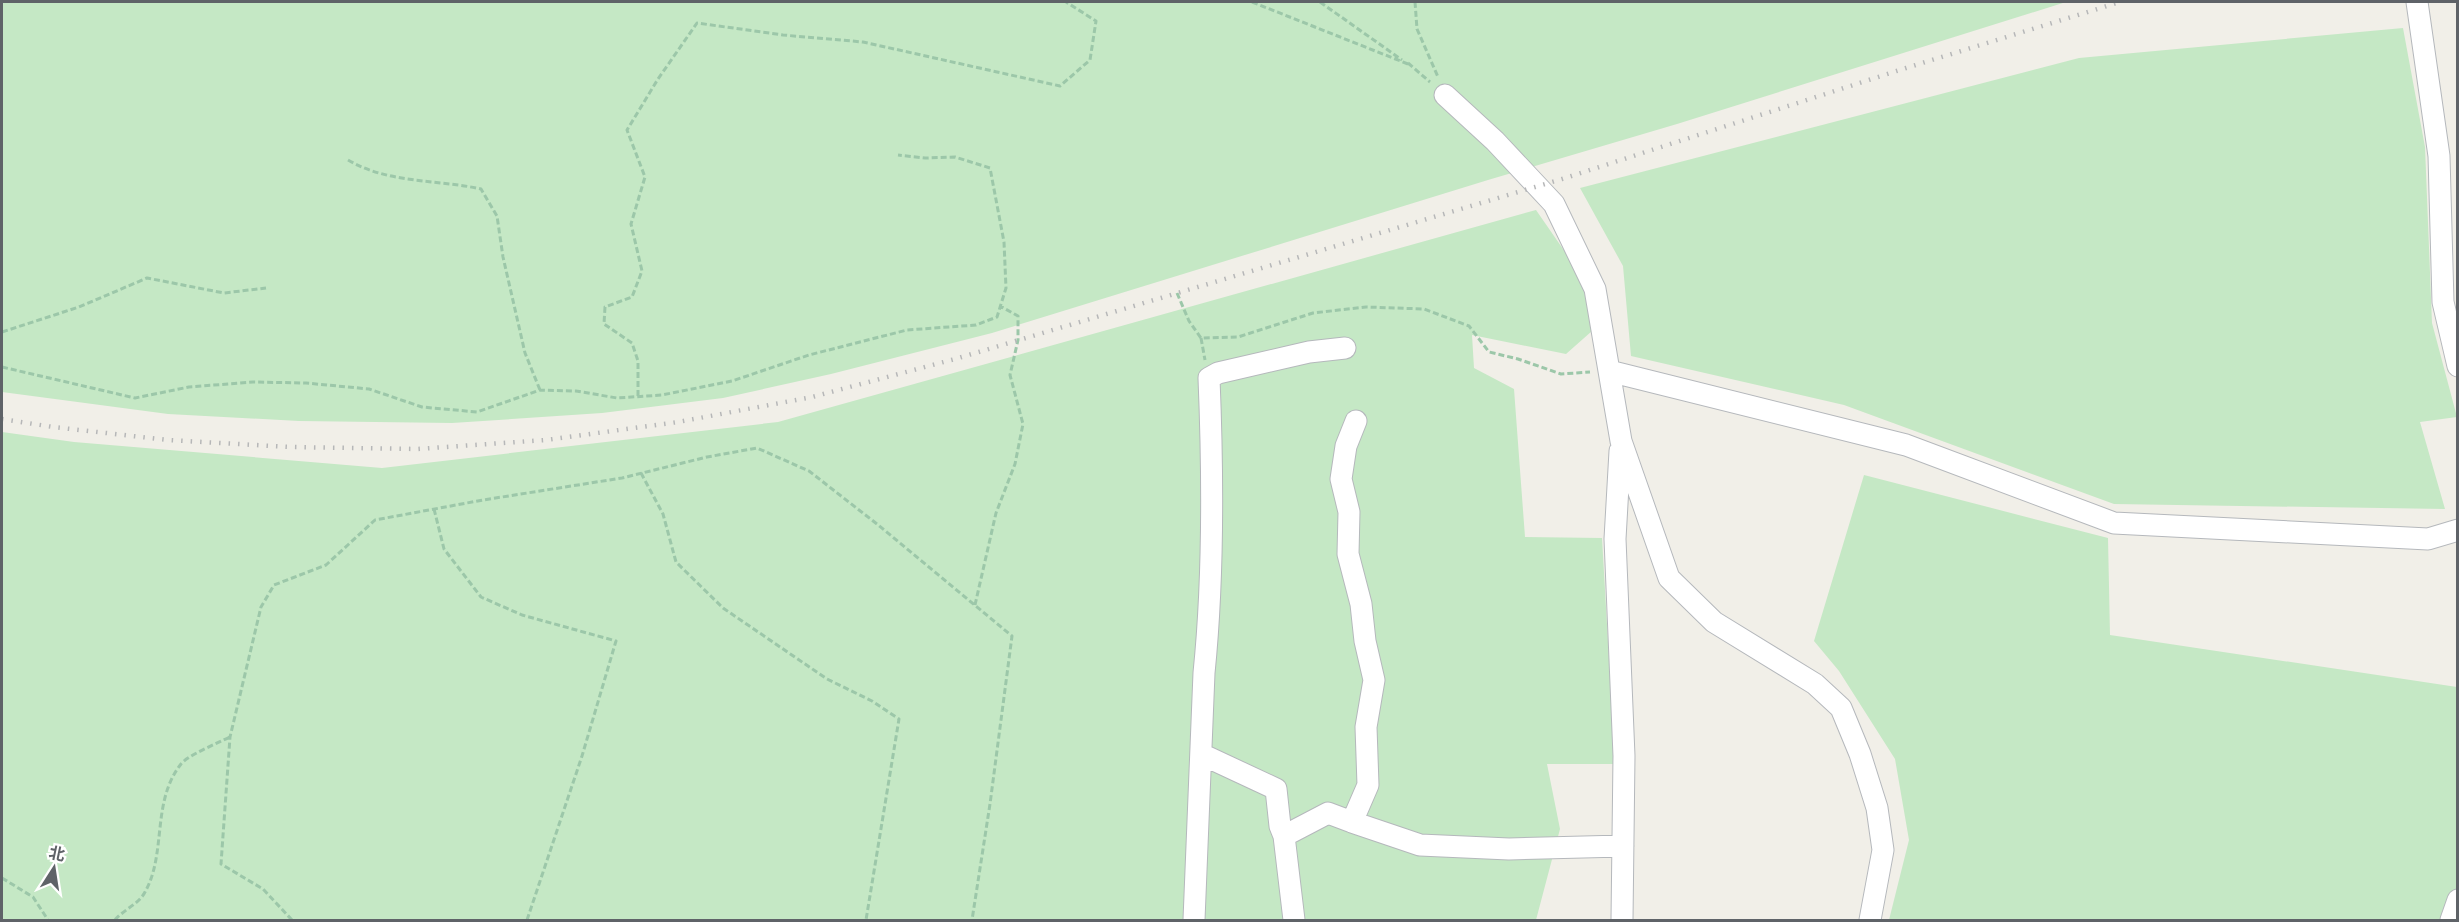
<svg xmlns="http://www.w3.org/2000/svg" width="2459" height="922" font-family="'DM Sans','Noto Sans SC',sans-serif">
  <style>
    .green { fill: #c5e8c5 }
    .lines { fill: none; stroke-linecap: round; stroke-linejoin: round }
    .minor-casing { stroke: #b5b8bc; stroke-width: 23 }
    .path { stroke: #9cc7a9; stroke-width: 3; stroke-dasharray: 6 3; stroke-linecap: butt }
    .minor { stroke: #fff; stroke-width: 21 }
    .rail { stroke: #b6b7b8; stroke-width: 4.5; stroke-dasharray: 1.5 8; stroke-linecap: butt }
  </style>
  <rect width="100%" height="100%" fill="#f1efe8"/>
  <path class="green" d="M 2,2 L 2066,2 L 1677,124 L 1488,180 L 992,333 L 831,374 L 723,398 L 602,413 L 452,423 L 299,421 L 168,414 L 2,392 Z
    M 2403,28 L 2425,147 L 2432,323 L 2457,417 L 2420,422 L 2445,509 L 2114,504 L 1844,405 L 1631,356 L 1623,266 L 1580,188 L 2079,58 Z
    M 1536,210 L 1581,275 L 1592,331 L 1566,354 L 1472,335 L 1474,368 L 1514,389 L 1525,537 L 1602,538 L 1615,764 L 1547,764 L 1560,829 L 1536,920 L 2,920 L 2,432 L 74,442 L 382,468 L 778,422 Z
    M 1864,475 L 2108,538 L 2110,635 L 2457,687 L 2457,920 L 1889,920 L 1909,840 L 1895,759 L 1839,671 L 1814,641 Z"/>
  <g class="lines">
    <g class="minor-casing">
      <path id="minor" d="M 2417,2 L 2439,156 L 2443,302 L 2458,366
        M 1445,95 L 1495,141 L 1554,204 L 1595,289 L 1621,441 L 1669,578 L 1714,622 L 1815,684 L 1841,708 L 1860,754 L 1877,808 L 1883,850 L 1870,920
        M 1609,371 L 1906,445 L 2114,523 L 2428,539 L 2458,530
        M 1356,421 L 1346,446 L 1341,479 L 1349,512 L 1348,554 L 1361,604 L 1365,641 L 1374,680 L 1366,727 L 1368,785 L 1352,822 L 1420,845 L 1509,849 L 1623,846
        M 1620,451 L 1615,539 L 1624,756 L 1622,920
        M 1201,754 L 1276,789 L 1280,826 L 1284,836 L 1328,813 L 1352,822
        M 1284,836 L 1294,920
        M 1194,920 L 1204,673 C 1214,575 1213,476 1209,378 L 1218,373 L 1309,352 L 1345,348
        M 2451,920 L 2458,900"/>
    </g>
    <path class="path" d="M 1252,2 L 1408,64
      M 1320,2 L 1402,60
      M 1415,2 L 1417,29 L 1438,77
      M 1408,63 L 1430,82
      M 348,160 C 389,184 436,179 481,189 L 497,216 L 503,257 L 525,353 L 540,390
      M 1177,293 L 1189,321 L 1201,338 L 1238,337 L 1313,313 L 1366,307 L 1424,309 L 1469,326 L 1489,352 L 1518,359 L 1561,374 L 1590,372
      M 2,332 L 79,307 L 147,278 L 224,293 L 266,288
      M 1201,338 L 1205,360
      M 2,367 L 135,398 L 189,387 L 253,382 L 306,383 L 369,389 L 422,407 L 477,412 L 540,390 L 576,391 L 617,398 L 662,395 L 732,381 L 809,355 L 907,330 L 976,325 L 997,317 L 1006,288 L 1004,242 L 990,168 L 955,157 L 925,158 L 898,155
      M 638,396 L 638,361 L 632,343 L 604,324 L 605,307 L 632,297 L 642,271 L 631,224 L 645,177 L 627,130 L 658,79 L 697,23 L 783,35 L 863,42 L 1060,86 L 1090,60 L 1096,21 L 1066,2
      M 641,473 L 663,514 L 676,562 L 723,608 L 827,679 L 872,701 L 899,719 L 866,920
      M 434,509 L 444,549 L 481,597 L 522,615 L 616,641 L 582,756 L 527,920
      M 975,605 L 996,513 L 1015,464 L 1023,424 L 1010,375 L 1018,340 L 1018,316 L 1000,306
      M 2,878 L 33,897 L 48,920
      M 115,920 C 123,910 139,904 145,892 C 167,853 151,802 181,764 C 188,755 218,743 230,737
      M 292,920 L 263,889 L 221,864 L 230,737 L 261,607 L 274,585 L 326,565 L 375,520 L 483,500 L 622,478 L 707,457 L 757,448 L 809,471 L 877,524 L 1012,636 L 990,804 L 972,920"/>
    <use href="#minor" class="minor"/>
    <path class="rail" d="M 2,419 L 53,427 L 168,440 L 290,447 L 417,449 L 546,440 L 678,422 L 812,397 L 955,359 L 1562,179 L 1906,68 L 2120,2"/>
  </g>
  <rect width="2459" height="922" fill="none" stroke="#5f6368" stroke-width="6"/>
  <g transform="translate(54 868) rotate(12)" stroke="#ffffff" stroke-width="4.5" paint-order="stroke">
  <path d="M0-4.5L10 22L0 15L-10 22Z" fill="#5f6368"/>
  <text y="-9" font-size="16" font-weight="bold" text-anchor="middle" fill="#5f6368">北</text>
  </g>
</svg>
